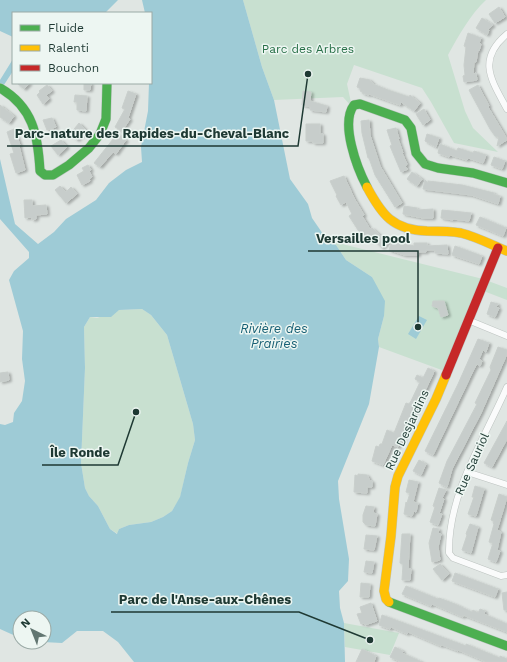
<svg xmlns="http://www.w3.org/2000/svg" width="507" height="662" font-family="'Work Sans',sans-serif">
  <style>
    .green { fill: #c8e0d0 }
    .water { fill: #9ecbd6; fill-rule: evenodd }
    .building { fill: #c7cdcb; stroke: #c9cfcc; filter: url(#shadow) }
    .lines { fill: none; stroke-linecap: round; stroke-linejoin: round }
    .street-casing { stroke: #bdc3c0; stroke-width: 7 }
    .fast-casing { stroke: #bcc4c1; stroke-width: 10 }
    .slow-casing { stroke: #bcc4c1; stroke-width: 10 }
    .jam-casing { stroke: #bcc4c1; stroke-width: 10 }
    .street { stroke: #fafbfb; stroke-width: 6 }
    .fast { stroke: #4caf50; stroke-width: 9 }
    .slow { stroke: #ffc107; stroke-width: 9 }
    .jam { stroke: #c62828; stroke-width: 9 }
    .labels { text-anchor: middle; stroke-width: 3; stroke-linejoin: round; paint-order: stroke }
    .park-label { font-size: 12px; fill: #287048; stroke: #edf6f2 }
    .street-label { font-size: 12px; fill: #1e3933; stroke: #edf6f2 }
    .water-label { font-size: 13px; font-style: italic; fill: #186075; stroke: #edf6f2 }
    .leader { fill: none; stroke: #1e3933; stroke-width: 1.5 }
    .callout-dot { fill: #1e3933; stroke: #edf6f2; stroke-width: 1.5 }
    .callout-label { font-size: 13px; text-anchor: middle; font-weight: bold; fill: #1e3933; stroke: #edf6f2; stroke-width: 3; stroke-linejoin: round; paint-order: stroke }
  </style>
  <defs>
    <filter id="shadow"><feDropShadow dx="2.5" dy="1.5" stdDeviation="1" flood-color="#0004"/></filter>
  </defs>
  <rect width="100%" height="100%" fill="#e0e6e3"/>
  <path class="green" d="M 243,0 L 486,0 C 470,15 459,35 448,55 L 465,111 L 473,128 L 498,152 L 454,143 L 431,102 L 422,88 L 354,65 L 347,84 L 352,107 L 343,97 L 274,100 L 262,67 Z
    M 334,242 L 483,279 L 507,288 L 507,300 L 481,290 L 447,372 L 379,347 L 378,339 L 384,316 L 372,277 L 346,260 Z
    M 142,309 L 151,315 L 167,335 L 193,424 L 195,440 L 188,463 L 180,498 L 172,511 L 163,517 L 151,522 L 129,525 L 119,529 L 118,534 L 110,529 L 98,506 L 89,496 L 85,488 L 81,463 L 85,368 L 84,327 L 90,317 L 97,318 L 119,310 Z
    M 344,623 L 399,633 L 390,655 L 345,647 Z"/>
  <path class="water" d="M 0,0 L 118,0 L 105,13 L 13,13 L 13,37 L 0,31 Z
    M 142,0 L 243,0 L 262,67 L 274,100 L 290,179 L 308,204 L 312,218 L 323,234 L 334,242 L 346,260 L 372,277 L 385,301 L 384,316 L 378,339 L 379,347 L 369,404 L 338,481 L 339,499 L 349,559 L 348,581 L 339,591 L 340,608 L 344,623 L 345,662 L 134,662 L 118,642 L 103,631 L 77,631 L 62,643 L 43,642 L 44,642 L 44,618 L 20,618 L 20,638 L 0,629 L 0,424 L 5,425 L 13,422 L 14,413 L 22,401 L 25,381 L 22,359 L 23,331 L 9,280 L 14,271 L 29,258 L 29,252 L 0,219 L 0,159 L 15,224 L 38,244 L 54,232 L 66,219 L 96,200 L 109,183 L 126,170 L 142,162 L 141,147 L 148,111 L 149,83 L 151,83 L 151,13 L 145,13 ZM 142,309 L 151,315 L 167,335 L 193,424 L 195,440 L 188,463 L 180,497 L 172,511 L 163,517 L 151,522 L 129,525 L 119,529 L 117,534 L 110,529 L 98,506 L 89,496 L 85,488 L 81,463 L 85,368 L 84,327 L 90,317 L 111,317 L 119,310 Z
    M 13,59 L 13,71 L 0,91 L 0,80 Z
    M 419,316 L 427,320 L 416,339 L 408,334 Z"/>
  <path class="building" d="M 499,7 L 505,17 L 495,23 L 489,14 Z
    M 482,18 L 493,25 L 488,29 L 489,30 L 487,35 L 476,28 Z
    M 468,33 L 481,38 L 479,43 L 481,44 L 479,51 L 478,50 L 476,62 L 474,62 L 473,74 L 476,73 L 477,80 L 464,82 L 463,76 L 465,75 L 464,65 L 466,47 L 464,46 Z
    M 360,78 L 370,80 L 370,81 L 373,83 L 373,84 L 388,90 L 409,97 L 410,95 L 420,103 L 414,111 L 401,102 L 400,105 L 369,94 L 369,95 L 362,93 L 363,92 L 360,91 L 361,89 L 357,87 Z
    M 17,83 L 30,83 L 24,89 Z
    M 84,83 L 91,83 L 90,90 L 84,90 Z
    M 47,85 L 52,91 L 46,95 L 49,99 L 43,104 L 37,95 L 40,92 L 39,91 Z
    M 478,85 L 489,106 L 488,107 L 507,139 L 507,140 L 497,146 L 499,137 L 495,136 L 490,129 L 469,90 Z
    M 128,91 L 136,94 L 128,118 L 130,119 L 122,131 L 115,127 L 125,109 L 122,108 Z
    M 303,91 L 311,92 L 310,101 L 327,106 L 326,112 L 310,110 L 311,107 L 302,105 Z
    M 75,95 L 87,96 L 86,111 L 77,110 L 77,102 L 74,102 Z
    M 0,105 L 14,116 L 9,123 L 0,117 Z
    M 424,109 L 430,120 L 423,125 L 416,114 Z
    M 52,118 L 56,127 L 47,130 L 43,120 Z
    M 369,120 L 370,135 L 380,166 L 402,203 L 395,207 L 375,175 L 369,158 L 368,158 L 362,133 L 361,121 Z
    M 79,123 L 86,130 L 77,140 L 70,134 Z
    M 306,124 L 320,124 L 320,134 L 323,134 L 323,143 L 313,143 L 313,141 L 306,141 Z
    M 396,128 L 399,139 L 398,139 L 403,153 L 402,153 L 407,164 L 405,167 L 408,169 L 401,172 L 390,146 L 392,145 L 387,130 Z
    M 14,129 L 20,145 L 19,146 L 25,170 L 16,173 L 10,154 L 14,153 L 7,132 Z
    M 117,134 L 126,140 L 116,154 L 113,152 L 100,167 L 94,163 Z
    M 427,134 L 439,138 L 436,147 L 425,141 Z
    M 61,140 L 67,147 L 58,155 L 51,146 Z
    M 440,144 L 457,151 L 458,148 L 473,153 L 474,151 L 486,155 L 483,163 L 468,158 L 467,160 L 450,155 L 449,157 L 438,153 Z
    M 494,157 L 505,161 L 502,169 L 491,165 Z
    M 88,165 L 91,170 L 89,171 L 92,177 L 89,179 L 90,181 L 82,185 L 77,175 L 84,171 L 82,168 Z
    M 412,172 L 422,179 L 417,186 L 407,179 Z
    M 344,176 L 354,198 L 364,215 L 362,216 L 370,229 L 372,228 L 383,238 L 385,237 L 389,241 L 382,248 L 373,239 L 370,241 L 358,230 L 349,216 L 352,214 L 346,202 L 341,205 L 336,196 L 337,195 L 330,181 Z
    M 425,180 L 428,183 L 428,181 L 462,185 L 494,193 L 494,195 L 500,196 L 498,204 L 471,195 L 423,189 Z
    M 60,186 L 66,192 L 71,187 L 77,194 L 66,203 L 55,190 Z
    M 24,200 L 32,200 L 32,206 L 46,205 L 47,214 L 36,215 L 36,219 L 32,220 L 32,217 L 25,218 Z
    M 404,206 L 417,208 L 417,210 L 433,209 L 433,218 L 423,218 L 403,214 Z
    M 442,210 L 471,213 L 469,221 L 453,219 L 453,220 L 441,218 Z
    M 480,217 L 506,228 L 503,236 L 476,225 Z
    M 397,242 L 414,246 L 414,243 L 427,243 L 427,246 L 447,245 L 448,254 L 435,253 L 435,250 L 426,250 L 426,252 L 418,252 L 418,255 L 404,255 L 389,250 L 391,243 L 397,244 Z
    M 455,246 L 482,256 L 479,264 L 452,255 Z
    M 433,301 L 444,301 L 448,315 L 441,317 L 438,308 L 432,306 Z
    M 491,302 L 498,304 L 496,307 L 499,308 L 495,317 L 487,314 Z
    M 478,339 L 489,343 L 486,352 L 483,350 L 479,359 L 482,361 L 480,366 L 477,364 L 474,369 L 433,455 L 425,451 L 458,384 Z
    M 498,347 L 507,350 L 507,354 L 481,413 L 452,469 L 447,487 L 439,483 L 447,461 L 477,404 L 475,403 L 491,370 L 490,367 Z
    M 428,368 L 434,371 L 433,374 L 413,416 L 411,415 L 402,442 L 400,441 L 398,447 L 392,445 L 383,465 L 372,461 L 376,446 L 379,447 L 380,444 L 382,444 L 387,430 L 394,433 L 406,403 L 409,404 L 411,401 L 420,382 L 415,379 L 417,375 L 423,378 Z
    M 8,372 L 9,380 L 0,382 L 0,373 Z
    M 507,421 L 507,439 L 492,467 L 484,463 Z
    M 419,460 L 426,464 L 421,475 L 413,471 Z
    M 358,474 L 367,475 L 370,481 L 372,481 L 372,487 L 367,487 L 367,493 L 354,492 L 355,475 L 358,476 Z
    M 409,480 L 418,482 L 413,502 L 418,503 L 416,512 L 414,511 L 412,516 L 404,514 L 406,502 L 407,503 L 410,493 L 406,492 Z
    M 475,486 L 484,489 L 476,516 L 468,514 L 474,497 L 472,497 Z
    M 439,488 L 446,490 L 442,498 L 444,499 L 439,514 L 442,514 L 438,525 L 430,522 L 435,507 L 433,506 Z
    M 499,494 L 507,497 L 497,530 L 501,532 L 497,550 L 500,551 L 496,562 L 488,559 L 493,543 L 489,542 L 494,524 L 493,523 L 494,521 L 491,520 Z
    M 366,506 L 374,507 L 373,513 L 377,514 L 375,526 L 366,525 L 363,522 L 363,515 Z
    M 470,524 L 478,527 L 471,553 L 462,550 L 467,535 L 466,534 L 467,531 Z
    M 433,528 L 439,529 L 438,533 L 441,534 L 438,547 L 440,560 L 432,562 L 429,543 Z
    M 402,534 L 410,534 L 408,569 L 411,569 L 410,580 L 402,580 L 403,564 L 400,563 Z
    M 366,535 L 377,536 L 374,550 L 364,549 Z
    M 366,561 L 374,562 L 372,573 L 364,572 Z
    M 440,564 L 449,574 L 442,580 L 433,569 Z
    M 455,573 L 498,589 L 495,597 L 452,581 Z
    M 361,583 L 370,584 L 369,597 L 360,597 Z
    M 406,586 L 438,599 L 439,598 L 455,604 L 472,612 L 473,610 L 478,613 L 480,609 L 485,611 L 484,614 L 507,624 L 507,632 L 463,615 L 463,617 L 432,604 L 431,606 L 402,594 Z
    M 507,592 L 507,610 L 504,610 L 502,593 Z
    M 371,603 L 377,621 L 365,625 L 364,623 L 361,624 L 357,614 L 362,613 L 360,607 Z
    M 382,615 L 466,646 L 466,644 L 500,658 L 500,656 L 507,659 L 507,662 L 487,662 L 458,650 L 458,651 L 442,645 L 441,646 L 408,632 L 407,634 L 391,627 L 390,629 L 379,625 Z
    M 395,647 L 403,651 L 402,653 L 422,662 L 401,662 L 390,657 Z
    M 362,649 L 376,656 L 374,662 L 356,662 Z"/>
  <g class="lines">
    <g class="street-casing">
      <path id="street" d="M 507,34 C 476,60 492,81 507,109
        M 468,320 L 507,336
        M 507,387 C 484,440 448,493 449,553 L 453,558 L 501,576 L 507,575
        M 467,472 L 507,485"/>
    </g>
    <g class="fast-casing">
      <path id="fast" d="M 0,88 C 33,107 38,135 40,171 L 45,175 L 53,175 L 69,165 L 89,148 L 100,134 L 106,119 L 107,83
        M 367,187 C 357,168 340,123 354,105 L 360,104 L 405,120 L 411,128 L 416,153 L 425,164 L 438,168 L 473,173 L 507,183
        M 389,602 L 507,646"/>
    </g>
    <g class="slow-casing">
      <path id="slow" d="M 367,187 C 382,215 393,230 427,231 C 438,231 450,231 461,233 C 477,237 492,245 507,251
        M 389,602 L 386,599 L 384,591 L 391,536 L 395,487 L 398,476 L 436,399 L 446,375"/>
    </g>
    <g class="jam-casing">
      <path id="jam" d="M 446,375 L 498,248"/>
    </g>
    <use href="#street" class="street"/>
    <use href="#fast" class="fast"/>
    <use href="#slow" class="slow"/>
    <use href="#jam" class="jam"/>
  </g>
  <g class="labels">
    <g class="park-label">
      <text x="308" y="53">Parc des Arbres</text>
    </g>
    <g class="street-label">
      <text transform="translate(407 430) rotate(-65)" y="4">Rue Desjardins</text>
      <text transform="translate(472 464) rotate(-66)" y="4">Rue Sauriol</text>
    </g>
    <g class="water-label">
      <text x="274" y="333">Rivière des<tspan x="274" dy="15">Prairies</tspan></text>
    </g>
  </g>
  <path class="leader" d="M308 74L298 146H7M418 327L418 251H308M136 412L118 465H42M370 640L299 612H111"/>
  <g class="callout-dot">
    <circle cx="308" cy="74" r="4"/>
    <circle cx="418" cy="327" r="4"/>
    <circle cx="136" cy="412" r="4"/>
    <circle cx="370" cy="640" r="4"/>
  </g>
  <g class="callout-label">
    <text x="152" y="138">Parc-nature des Rapides-du-Cheval-Blanc</text>
    <text x="363" y="243">Versailles pool</text>
    <text x="80" y="457">Île Ronde</text>
    <text x="205" y="604">Parc de l'Anse-aux-Chênes</text>
  </g>
  <rect x="12" y="12" width="140" height="72" fill="#edf6f2" stroke="#9aaaa6"/>
  <rect x="20" y="25" width="20" height="6" fill="#4caf50" stroke="#9aaaa6"/>
  <text x="48" y="32" font-size="12" fill="#1e3933">Fluide</text>
  <rect x="20" y="45" width="20" height="6" fill="#ffc107" stroke="#9aaaa6"/>
  <text x="48" y="52" font-size="12" fill="#1e3933">Ralenti</text>
  <rect x="20" y="65" width="20" height="6" fill="#c62828" stroke="#9aaaa6"/>
  <text x="48" y="72" font-size="12" fill="#1e3933">Bouchon</text>
  <g transform="translate(32 630) rotate(317)"><circle r="19" fill="#edf6f2" stroke="#9aaaa6"/>
  <path d="M0-3L7 15L0 10L-7 15Z" fill="#627671"/>
  <text y="-6" font-size="11" font-weight="bold" text-anchor="middle" fill="#1e3933">N</text>
  </g>
</svg>
